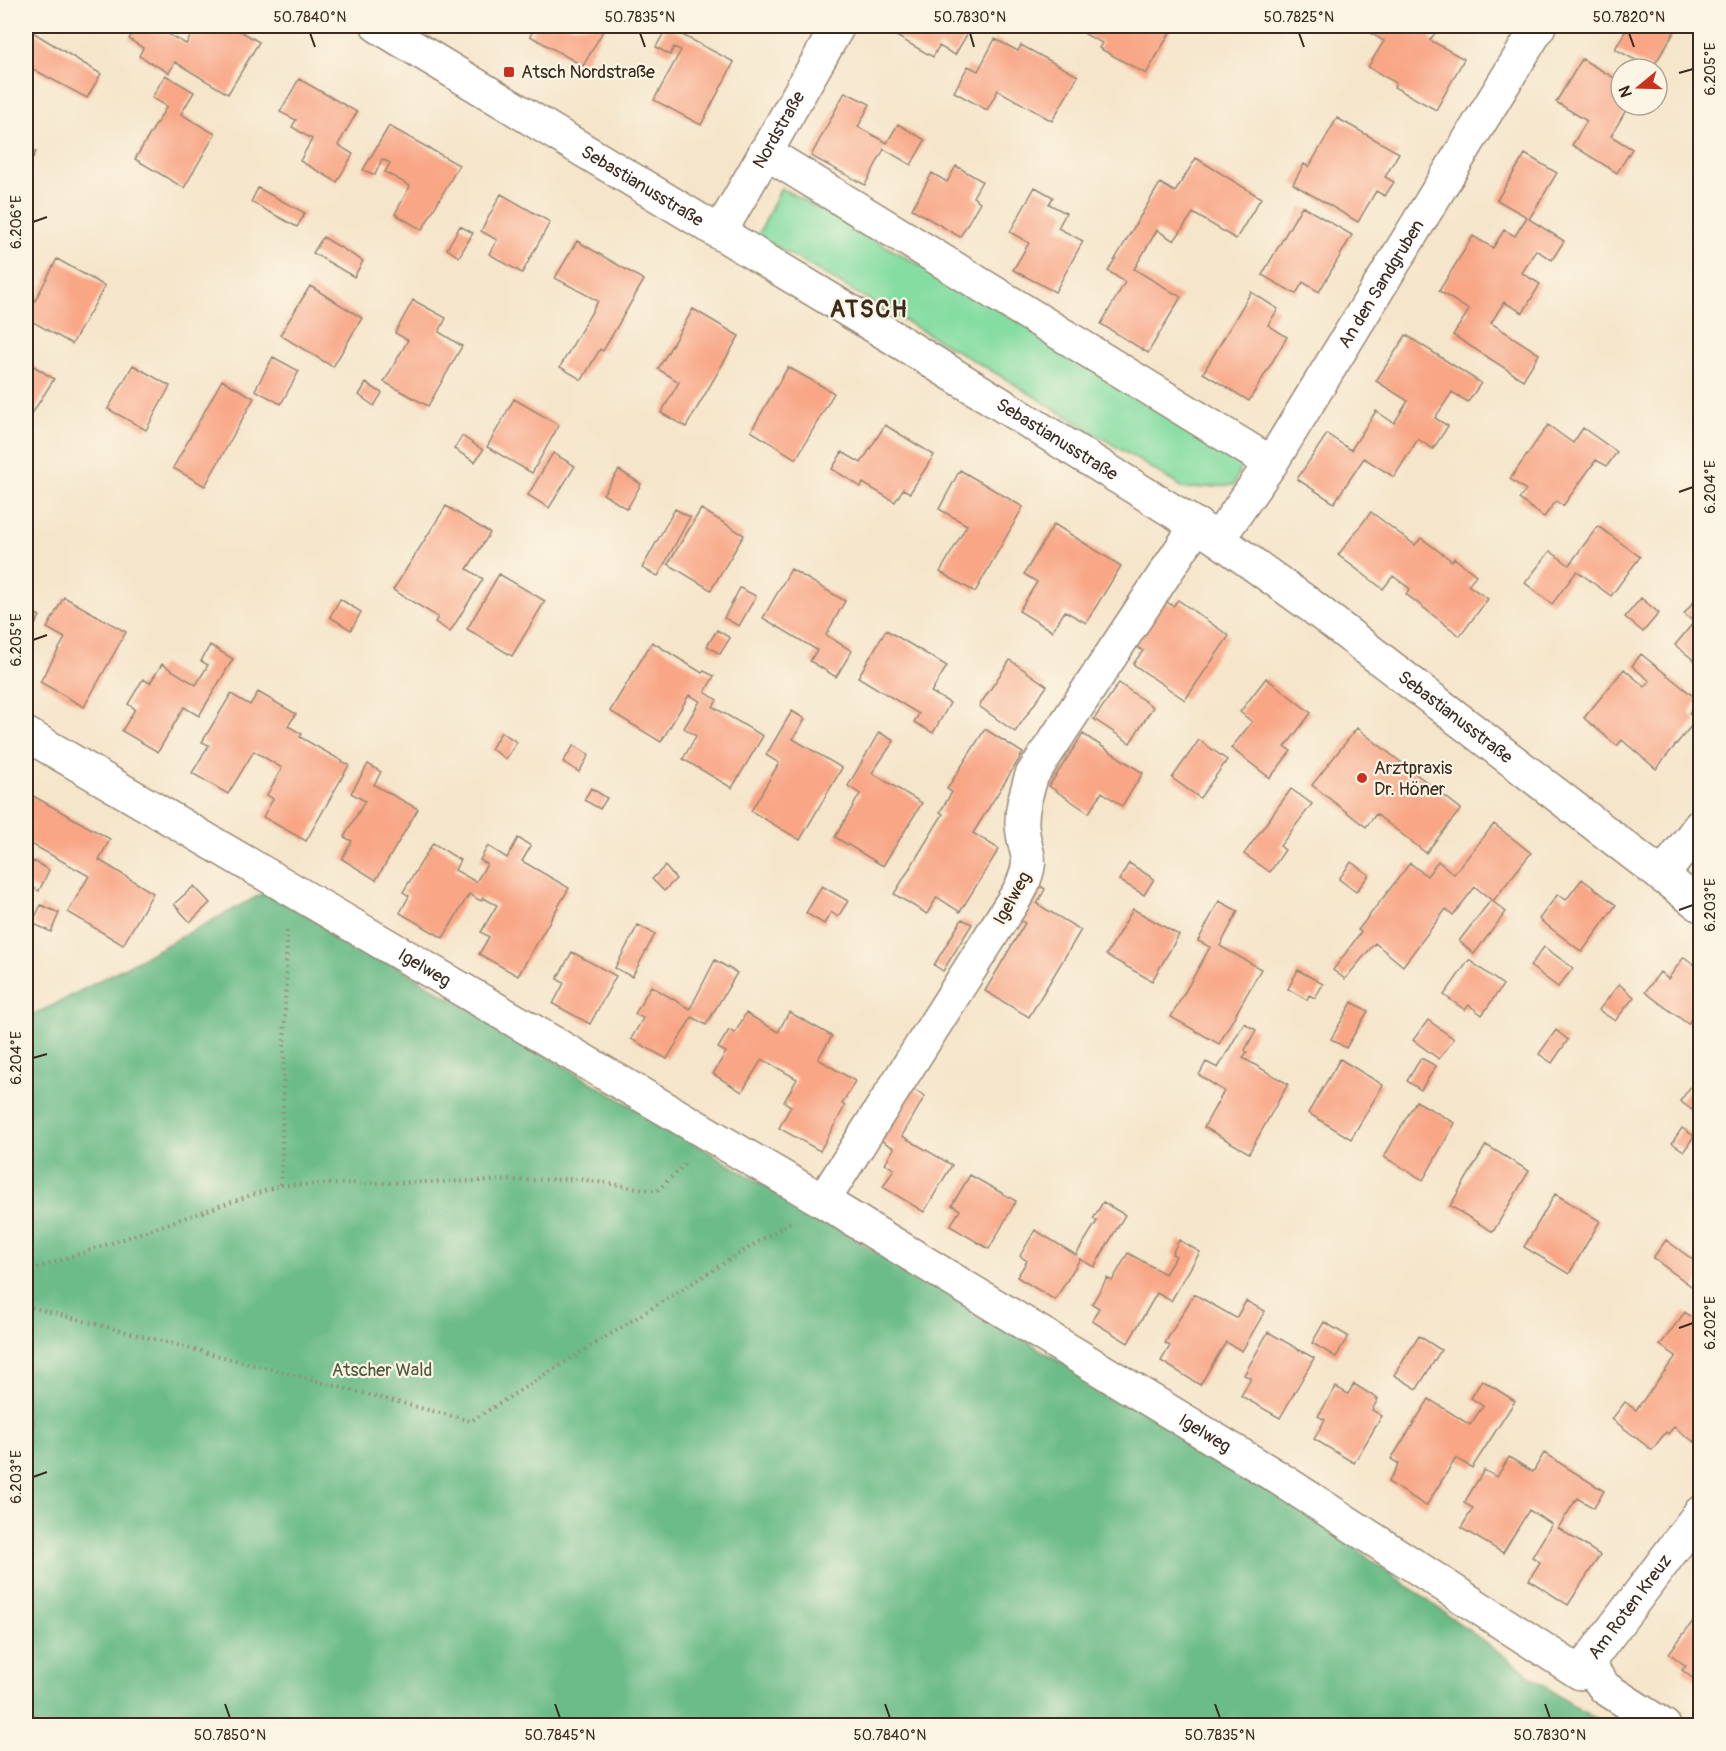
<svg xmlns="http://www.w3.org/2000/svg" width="1726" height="1751" font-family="Pangolin,sans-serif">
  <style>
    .green { fill: #85dda2; stroke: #608460; stroke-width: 1.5 }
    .forest { fill: #6cbc88; stroke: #547353; stroke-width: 1.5 }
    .building { fill: #f8a685 }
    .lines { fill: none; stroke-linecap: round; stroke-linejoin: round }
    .minor-casing { stroke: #988874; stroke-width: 36 }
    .major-casing { stroke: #988874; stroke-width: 36 }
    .path { stroke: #988874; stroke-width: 4; stroke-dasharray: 1.5 4.5; stroke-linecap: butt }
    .minor { stroke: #fff; stroke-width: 33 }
    .major { stroke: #fff; stroke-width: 33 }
    .ticks { fill: none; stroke: #3b2a1e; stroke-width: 2 }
    .poi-dot { fill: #c8321e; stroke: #fcf5e5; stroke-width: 2 }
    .labels { text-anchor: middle; stroke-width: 4.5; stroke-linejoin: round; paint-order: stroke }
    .poi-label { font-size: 18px; fill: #3b2a1e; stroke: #fcf5e5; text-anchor: start }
    .street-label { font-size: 18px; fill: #3b2a1e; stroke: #fcf5e5 }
    .park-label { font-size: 18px; fill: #4e573f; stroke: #fcf5e5 }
    .district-label { font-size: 24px; font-weight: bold; letter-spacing: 1.5px; fill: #3b2a1e; stroke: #fcf5e5 }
    .neatline { fill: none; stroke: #3b2a1e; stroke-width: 2 }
    .ticks-label { font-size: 15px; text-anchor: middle; fill: #3b2a1e }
  </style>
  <rect width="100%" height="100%" fill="#fcf5e5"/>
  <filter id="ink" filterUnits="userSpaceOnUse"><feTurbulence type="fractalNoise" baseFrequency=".0167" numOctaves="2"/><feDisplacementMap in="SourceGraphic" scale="12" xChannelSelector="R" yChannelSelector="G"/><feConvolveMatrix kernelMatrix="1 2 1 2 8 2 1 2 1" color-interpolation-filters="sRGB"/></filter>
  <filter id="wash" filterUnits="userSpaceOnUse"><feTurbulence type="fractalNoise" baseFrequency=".008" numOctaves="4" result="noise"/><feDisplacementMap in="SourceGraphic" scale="24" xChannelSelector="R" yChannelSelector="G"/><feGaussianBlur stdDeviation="1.35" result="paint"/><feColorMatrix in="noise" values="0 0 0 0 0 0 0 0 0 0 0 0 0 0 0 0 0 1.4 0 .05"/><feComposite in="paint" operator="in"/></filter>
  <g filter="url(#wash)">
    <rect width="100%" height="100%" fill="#f5e5ca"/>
    <path class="green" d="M 781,188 L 1058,342 L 1244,455 L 1234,485 L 1185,489 L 1011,382 L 758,236 Z"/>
    <path class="forest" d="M 269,890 L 1271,1487 L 1580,1711 L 1609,1725 L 26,1725 L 26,1017 L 54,1005 Z"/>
    <g id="blocks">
      <path class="building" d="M 137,26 L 161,26 L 159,29 L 186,44 L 197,26 L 232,26 L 259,42 L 228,94 L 175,62 L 169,73 L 139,56 L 143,48 L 129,39 Z
        M 536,26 L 606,26 L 583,66 L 530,36 Z
        M 887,26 L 972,26 L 955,55 L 939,46 L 933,57 L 884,29 Z
        M 1090,26 L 1174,26 L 1146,74 L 1099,48 L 1102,43 L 1085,34 Z
        M 1364,26 L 1440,26 L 1430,40 L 1464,59 L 1436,110 L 1394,87 L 1396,83 L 1368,67 L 1384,41 L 1362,28 Z
        M 1619,26 L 1678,26 L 1652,69 L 1615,49 L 1626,30 Z
        M 667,27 L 734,62 L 701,125 L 654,100 L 681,50 L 674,47 L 670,55 L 656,47 Z
        M 26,28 L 101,74 L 87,98 L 29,67 L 26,72 Z
        M 995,39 L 1018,51 L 1021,45 L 1078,76 L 1052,121 L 998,90 L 987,110 L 954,92 L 968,66 L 978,71 Z
        M 1582,59 L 1621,82 L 1621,105 L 1629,105 L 1611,136 L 1632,149 L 1617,173 L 1572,145 L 1587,121 L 1556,102 Z
        M 165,75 L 194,92 L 181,114 L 215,134 L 184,188 L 135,159 L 167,106 L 152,98 Z
        M 299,79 L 357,112 L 338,145 L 353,154 L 337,182 L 300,161 L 312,139 L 292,127 L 296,120 L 280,112 Z
        M 845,92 L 870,104 L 858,127 L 887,143 L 898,124 L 925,140 L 911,165 L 884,149 L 865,185 L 811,156 Z
        M 1337,118 L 1399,153 L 1385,177 L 1394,182 L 1385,196 L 1376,191 L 1358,222 L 1293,184 L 1304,164 L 1309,167 Z
        M 389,126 L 459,165 L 422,230 L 395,214 L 410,186 L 385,172 L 390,163 L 382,159 L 375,175 L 363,170 Z
        M 26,146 L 36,152 L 26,171 Z
        M 1525,154 L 1557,173 L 1529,219 L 1564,241 L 1552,260 L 1536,250 L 1522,273 L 1540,284 L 1523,313 L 1504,302 L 1491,323 L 1539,354 L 1523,380 L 1453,335 L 1469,310 L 1439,291 L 1473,236 L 1493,248 L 1504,230 L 1515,236 L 1527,217 L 1497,200 Z
        M 1196,158 L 1261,198 L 1236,239 L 1193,213 L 1174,241 L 1157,230 L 1134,269 L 1181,297 L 1148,353 L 1101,324 L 1125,282 L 1108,271 L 1160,183 L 1175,192 Z
        M 956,166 L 982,181 L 973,197 L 980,202 L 960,237 L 912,209 L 932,173 L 947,182 Z
        M 1035,187 L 1053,197 L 1049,204 L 1066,213 L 1058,228 L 1083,241 L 1055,292 L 1013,270 L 1029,243 L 1010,232 Z
        M 258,188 L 305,213 L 297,227 L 251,202 Z
        M 501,194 L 550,222 L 522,273 L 489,254 L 497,240 L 481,231 Z
        M 1302,206 L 1352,235 L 1319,292 L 1303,282 L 1296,294 L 1262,275 Z
        M 460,226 L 473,233 L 459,257 L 447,249 Z
        M 323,237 L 363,261 L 354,277 L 313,253 Z
        M 577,241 L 644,280 L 603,351 L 600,349 L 582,380 L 560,367 L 598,301 L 555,278 Z
        M 57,259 L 105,286 L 72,344 L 26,318 Z
        M 310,286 L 362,318 L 333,367 L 280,335 Z
        M 1251,292 L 1278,309 L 1268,325 L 1287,337 L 1249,401 L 1203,373 Z
        M 413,300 L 446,318 L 439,332 L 462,346 L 428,406 L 384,382 L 408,340 L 395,333 Z
        M 693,309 L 739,336 L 686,427 L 661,413 L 679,382 L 658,369 Z
        M 1406,335 L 1481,383 L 1468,402 L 1452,392 L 1435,418 L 1448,426 L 1433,449 L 1418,439 L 1394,477 L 1364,458 L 1334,503 L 1297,479 L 1327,434 L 1351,450 L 1376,411 L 1394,423 L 1408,401 L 1376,381 Z
        M 273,357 L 299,371 L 281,404 L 255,390 Z
        M 26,361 L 54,379 L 26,423 Z
        M 133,365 L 170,386 L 146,430 L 108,409 Z
        M 788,367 L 834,393 L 796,459 L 751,431 Z
        M 222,380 L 254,398 L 205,486 L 173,468 Z
        M 366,383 L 382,393 L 374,406 L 359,395 Z
        M 514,399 L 559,425 L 532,473 L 487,447 Z
        M 885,425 L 934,455 L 910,493 L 903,489 L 895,502 L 863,483 L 861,487 L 832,469 L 842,452 L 861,463 Z
        M 1548,425 L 1573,443 L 1583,428 L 1617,452 L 1607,466 L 1596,460 L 1563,506 L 1556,501 L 1544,517 L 1519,499 L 1526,490 L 1510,479 Z
        M 462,436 L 483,450 L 475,462 L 454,449 Z
        M 553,453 L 575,466 L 549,508 L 528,495 Z
        M 619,470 L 641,484 L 627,509 L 603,494 Z
        M 960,470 L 1023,507 L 975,592 L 940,572 L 967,525 L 939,509 Z
        M 446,506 L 490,533 L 467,569 L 483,579 L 450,632 L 435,622 L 438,617 L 393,590 Z
        M 675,509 L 690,517 L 658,576 L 642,568 Z
        M 701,509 L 744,535 L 711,590 L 668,564 Z
        M 1371,512 L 1415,545 L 1421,538 L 1452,561 L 1454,558 L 1476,575 L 1468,585 L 1488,599 L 1460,636 L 1406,594 L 1410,589 L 1393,576 L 1383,589 L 1338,555 Z
        M 1054,524 L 1121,566 L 1086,623 L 1065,611 L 1052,631 L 1019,611 L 1037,582 L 1024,574 Z
        M 1598,526 L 1640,557 L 1611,596 L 1577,571 L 1552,604 L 1525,583 L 1550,551 L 1569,565 Z
        M 791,569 L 845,601 L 826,635 L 852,651 L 836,677 L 810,661 L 817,650 L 763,618 Z
        M 499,574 L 545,601 L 512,656 L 467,629 Z
        M 740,588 L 756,596 L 739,626 L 724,618 Z
        M 1700,594 L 1700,665 L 1675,645 L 1694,622 L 1684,614 Z
        M 64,597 L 126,632 L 84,707 L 40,682 L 65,638 L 47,628 Z
        M 1641,598 L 1659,613 L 1643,632 L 1625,617 Z
        M 340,599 L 361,612 L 351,630 L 330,617 Z
        M 1164,600 L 1173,606 L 1178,600 L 1229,636 L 1185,700 L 1133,664 L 1143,651 L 1133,644 Z
        M 26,608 L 40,616 L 26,640 Z
        M 717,630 L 730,638 L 720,654 L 707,646 Z
        M 886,630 L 947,666 L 931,692 L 950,703 L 933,733 L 914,722 L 919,714 L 858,677 Z
        M 652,642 L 702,673 L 704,671 L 714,676 L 705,692 L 717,700 L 713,707 L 763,736 L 732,788 L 683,759 L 696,736 L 684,728 L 700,701 L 689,695 L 661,742 L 610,711 Z
        M 210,645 L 233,659 L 199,716 L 184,707 L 158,752 L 122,731 L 135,709 L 128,704 L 143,679 L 150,683 L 162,664 L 196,685 L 208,665 L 201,661 Z
        M 1641,654 L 1698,700 L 1689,713 L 1696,720 L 1656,769 L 1622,740 L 1617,746 L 1584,718 L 1624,669 L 1645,687 L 1650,681 L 1632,666 Z
        M 1010,660 L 1047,686 L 1015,732 L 979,706 Z
        M 1266,678 L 1311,713 L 1285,747 L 1291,751 L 1270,778 L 1231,748 L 1252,722 L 1240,712 Z
        M 1119,683 L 1153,707 L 1130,743 L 1094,719 Z
        M 258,692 L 296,714 L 288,726 L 302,734 L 300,737 L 349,765 L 306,841 L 263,817 L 273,799 L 267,795 L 282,768 L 254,751 L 228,794 L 192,773 L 209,745 L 202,742 L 231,694 L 250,705 Z
        M 792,711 L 805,719 L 793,739 L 842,768 L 800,840 L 751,811 L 779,763 L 766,755 Z
        M 1357,728 L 1461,809 L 1426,853 L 1376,814 L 1366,827 L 1312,785 Z
        M 985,729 L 1023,753 L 973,833 L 999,849 L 960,912 L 937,897 L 927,914 L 894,894 L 943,814 L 940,812 L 952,792 L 947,789 Z
        M 501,732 L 517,742 L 506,759 L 491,749 Z
        M 879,732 L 894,741 L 872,773 L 922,803 L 883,866 L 835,837 L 860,794 L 848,786 Z
        M 1083,734 L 1143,773 L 1122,806 L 1102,792 L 1089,813 L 1049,786 Z
        M 1199,740 L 1227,760 L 1200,798 L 1172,778 Z
        M 574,745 L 589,755 L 579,772 L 563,762 Z
        M 368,764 L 381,772 L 374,785 L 418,809 L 376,880 L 342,859 L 352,841 L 344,837 L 365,801 L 351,793 Z
        M 591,788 L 607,798 L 600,809 L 584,800 Z
        M 1291,789 L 1312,804 L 1280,846 L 1285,850 L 1270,872 L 1244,854 Z
        M 26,792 L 110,839 L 99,860 L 153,893 L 123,945 L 68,912 L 89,876 L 26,841 Z
        M 1494,824 L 1531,853 L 1493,901 L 1475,887 L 1453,915 L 1446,909 L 1403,966 L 1375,943 L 1345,979 L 1333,970 L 1361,932 L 1358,930 L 1410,863 L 1427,876 L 1438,861 L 1454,874 Z
        M 518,838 L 531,846 L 522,861 L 569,888 L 518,976 L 479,954 L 489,937 L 481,932 L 497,905 L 483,898 L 481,901 L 469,894 L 443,938 L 400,913 L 409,896 L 403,892 L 433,843 L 460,860 L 455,870 L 476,882 L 487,864 L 480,860 L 488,846 L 507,858 Z
        M 34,861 L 49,870 L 39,891 L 26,884 L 26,877 Z
        M 1351,862 L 1369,875 L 1356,892 L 1339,879 Z
        M 1129,863 L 1154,879 L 1144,895 L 1119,880 Z
        M 665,866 L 676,879 L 664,891 L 652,879 Z
        M 1029,879 L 1045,889 L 1037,904 L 1081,930 L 1029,1017 L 985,991 L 1025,923 L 1009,914 Z
        M 1582,879 L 1616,905 L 1582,952 L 1539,919 L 1558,894 L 1566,900 Z
        M 194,886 L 210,903 L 190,922 L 174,904 Z
        M 822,886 L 848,901 L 838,917 L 831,912 L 824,924 L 806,913 Z
        M 1491,900 L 1506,912 L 1474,954 L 1459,941 Z
        M 1219,901 L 1238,911 L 1220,946 L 1261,969 L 1219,1044 L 1171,1017 L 1210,947 L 1198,941 Z
        M 41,905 L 59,913 L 51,932 L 32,923 Z
        M 1133,909 L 1179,935 L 1152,981 L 1106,955 Z
        M 962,919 L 972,924 L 943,971 L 934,965 Z
        M 638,925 L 655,934 L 632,977 L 615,968 Z
        M 1544,947 L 1573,968 L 1558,987 L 1530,966 Z
        M 572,952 L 616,976 L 590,1024 L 553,1004 L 564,983 L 557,979 Z
        M 1684,957 L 1700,969 L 1700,1006 L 1688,1024 L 1645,992 L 1660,972 L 1668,979 Z
        M 715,960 L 737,973 L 706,1025 L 692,1017 L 667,1059 L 631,1039 L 643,1018 L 635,1014 L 651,986 L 690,1009 Z
        M 1469,960 L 1503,985 L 1482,1015 L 1469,1005 L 1465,1010 L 1444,995 Z
        M 1298,970 L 1323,984 L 1315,998 L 1309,995 L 1307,1000 L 1288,989 Z
        M 1619,984 L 1634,997 L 1615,1021 L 1599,1010 Z
        M 1352,1002 L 1368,1011 L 1346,1048 L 1331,1039 Z
        M 789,1012 L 832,1036 L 818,1059 L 855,1081 L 842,1104 L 845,1106 L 820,1151 L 779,1128 L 791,1106 L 784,1102 L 797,1079 L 762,1059 L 742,1092 L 713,1074 L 726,1052 L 718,1048 L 729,1030 L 735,1033 L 746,1013 L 778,1032 Z
        M 1428,1020 L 1454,1039 L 1439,1059 L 1413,1040 Z
        M 1244,1023 L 1256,1030 L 1245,1050 L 1247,1052 L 1243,1058 L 1288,1084 L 1249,1153 L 1204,1127 L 1224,1091 L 1199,1075 L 1206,1062 L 1218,1068 Z
        M 1556,1030 L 1568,1040 L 1552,1063 L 1539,1054 Z
        M 1421,1058 L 1436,1066 L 1421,1090 L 1407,1081 Z
        M 1340,1059 L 1383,1085 L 1351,1139 L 1308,1113 Z
        M 1700,1074 L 1700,1116 L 1680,1101 Z
        M 907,1086 L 925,1096 L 902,1136 L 952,1165 L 924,1212 L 883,1187 L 894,1169 L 885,1164 L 894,1148 L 877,1138 Z
        M 1416,1101 L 1455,1123 L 1423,1180 L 1384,1157 Z
        M 1682,1128 L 1694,1136 L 1684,1151 L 1672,1143 Z
        M 1486,1145 L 1529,1171 L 1493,1232 L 1450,1206 Z
        M 970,1175 L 1016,1201 L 989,1249 L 950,1226 L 960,1210 L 952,1205 Z
        M 1555,1194 L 1600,1221 L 1569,1274 L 1524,1247 Z
        M 1103,1202 L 1125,1215 L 1094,1267 L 1080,1259 L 1055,1300 L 1017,1277 L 1027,1261 L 1020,1256 L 1035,1230 L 1076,1255 L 1097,1221 L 1093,1219 Z
        M 1179,1240 L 1200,1252 L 1171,1301 L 1157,1293 L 1128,1343 L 1092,1321 L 1099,1308 L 1092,1304 L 1107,1278 L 1112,1281 L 1128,1253 L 1165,1274 L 1176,1256 L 1172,1254 Z
        M 1666,1240 L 1700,1265 L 1700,1279 L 1694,1288 L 1653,1258 Z
        M 1194,1294 L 1236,1318 L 1246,1301 L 1265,1311 L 1242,1351 L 1226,1342 L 1200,1385 L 1161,1361 L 1170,1346 L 1165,1343 Z
        M 1685,1312 L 1700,1324 L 1700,1432 L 1694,1442 L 1674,1427 L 1668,1434 L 1666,1432 L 1652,1450 L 1612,1419 L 1625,1402 L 1636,1410 L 1676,1356 L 1660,1345 Z
        M 1324,1322 L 1348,1336 L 1336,1357 L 1312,1343 Z
        M 1268,1332 L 1314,1358 L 1280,1418 L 1241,1396 L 1251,1378 L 1244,1375 Z
        M 1419,1336 L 1441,1350 L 1417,1389 L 1394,1375 Z
        M 1482,1380 L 1515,1401 L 1472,1468 L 1456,1458 L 1426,1506 L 1388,1482 L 1399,1464 L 1391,1459 L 1429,1399 L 1470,1425 L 1483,1406 L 1471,1398 Z
        M 1354,1384 L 1378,1399 L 1372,1410 L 1382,1416 L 1354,1463 L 1314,1439 L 1325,1420 L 1318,1416 L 1336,1387 L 1348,1394 Z
        M 1544,1453 L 1604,1491 L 1594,1508 L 1577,1498 L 1558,1528 L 1600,1555 L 1568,1605 L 1529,1580 L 1540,1562 L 1532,1557 L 1552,1524 L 1529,1510 L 1503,1553 L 1461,1528 L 1473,1508 L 1464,1503 L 1484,1470 L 1497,1477 L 1509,1457 L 1533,1472 Z
        M 1697,1616 L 1700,1619 L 1700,1684 L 1682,1670 L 1686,1666 L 1669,1653 Z"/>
    </g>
  </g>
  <g filter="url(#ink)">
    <use href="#blocks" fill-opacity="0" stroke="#988874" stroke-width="1.5"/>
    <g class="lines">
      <g class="minor-casing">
        <g id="minor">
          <path d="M 765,152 L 1271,463"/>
          <path id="s1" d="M 720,232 L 838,26"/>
          <path id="s2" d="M 1197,525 L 1032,775 C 1027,791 1021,808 1022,826 C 1025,859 1036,854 1020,890 L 823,1201 L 1277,1477 L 1580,1673 L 1700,1513"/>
          <path id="s3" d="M 1218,539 L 1271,463 L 1539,26"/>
          <path id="s4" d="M 26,734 L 823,1201"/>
          <path d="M 1662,876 L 1700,826"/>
          <path d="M 1588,1665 L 1605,1688 L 1664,1726"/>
        </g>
      </g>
      <g class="major-casing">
        <g id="major">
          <path id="s5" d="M 378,26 L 894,338 L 1218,539 L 1310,605 L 1700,905"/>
        </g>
      </g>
      <path class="path" d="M 281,1185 L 578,1179 L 657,1191 L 687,1162
        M 26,1272 L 281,1185 L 287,928
        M 26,1306 L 471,1421 L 790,1222"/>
      <use href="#minor" class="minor"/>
      <use href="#major" class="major"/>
    </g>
  </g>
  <path class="ticks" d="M 310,33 L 315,47M 640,33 L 645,47M 970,33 L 974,47M 1299,33 L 1304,47M 1629,33 L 1634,47M 1679,73 L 1693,69M 33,222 L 47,217M 1679,492 L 1693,487M 33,640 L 47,635M 1679,910 L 1693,905M 33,1058 L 47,1054M 1679,1328 L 1693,1323M 33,1477 L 47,1472M 225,1704 L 230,1718M 555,1704 L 560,1718M 885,1704 L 890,1718M 1215,1704 L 1220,1718M 1545,1704 L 1550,1718"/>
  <g class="poi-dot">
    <rect x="503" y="66" width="12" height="12" rx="3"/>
    <circle cx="1362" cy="778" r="6"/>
  </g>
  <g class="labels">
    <g class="poi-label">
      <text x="521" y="78">Atsch Nordstraße</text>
      <text x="1374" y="774">Arztpraxis<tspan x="1374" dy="21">Dr. Höner</tspan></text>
    </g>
    <g class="street-label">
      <text dy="6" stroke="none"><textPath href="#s1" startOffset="118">Nordstraße</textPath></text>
      <text dy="6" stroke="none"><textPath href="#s5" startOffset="309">Sebastianusstraße</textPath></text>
      <text dy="6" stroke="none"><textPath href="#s3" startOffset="303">An den Sandgruben</textPath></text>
      <text dy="6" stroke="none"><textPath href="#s5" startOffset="795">Sebastianusstraße</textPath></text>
      <text dy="6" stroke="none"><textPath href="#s5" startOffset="1281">Sebastianusstraße</textPath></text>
      <text transform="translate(1012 898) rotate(-61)" y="6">Igelweg</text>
      <text dy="6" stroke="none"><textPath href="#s4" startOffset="462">Igelweg</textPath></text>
      <text dy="6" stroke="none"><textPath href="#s2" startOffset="1233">Igelweg</textPath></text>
      <text dy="6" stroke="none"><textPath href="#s2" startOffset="1761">Am Roten Kreuz</textPath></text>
    </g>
    <g class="park-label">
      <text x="382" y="1376">Atscher Wald</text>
    </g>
    <g class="district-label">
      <text x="869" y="317">ATSCH</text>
    </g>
  </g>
  <rect width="1726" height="1751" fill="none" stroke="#fcf5e5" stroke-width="66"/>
  <g transform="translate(1639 87) rotate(251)"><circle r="28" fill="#fcf5e5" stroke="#afa495" stroke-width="1.5"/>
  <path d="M0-4.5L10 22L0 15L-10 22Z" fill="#c8321e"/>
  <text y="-9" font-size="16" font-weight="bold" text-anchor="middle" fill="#3b2a1e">N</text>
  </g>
  <rect x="33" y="33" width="1660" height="1685" class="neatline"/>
  <g class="ticks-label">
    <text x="310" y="22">50.7840°N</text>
    <text x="640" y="22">50.7835°N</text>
    <text x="970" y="22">50.7830°N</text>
    <text x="1299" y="22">50.7825°N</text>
    <text x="1629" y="22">50.7820°N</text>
    <text transform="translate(1710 69) rotate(-90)" y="5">6.205°E</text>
    <text transform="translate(16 222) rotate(-90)" y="5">6.206°E</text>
    <text transform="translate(1710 487) rotate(-90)" y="5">6.204°E</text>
    <text transform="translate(16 640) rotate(-90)" y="5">6.205°E</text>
    <text transform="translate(1710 905) rotate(-90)" y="5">6.203°E</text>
    <text transform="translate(16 1058) rotate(-90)" y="5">6.204°E</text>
    <text transform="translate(1710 1323) rotate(-90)" y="5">6.202°E</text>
    <text transform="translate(16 1477) rotate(-90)" y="5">6.203°E</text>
    <text x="230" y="1740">50.7850°N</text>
    <text x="560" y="1740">50.7845°N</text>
    <text x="890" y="1740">50.7840°N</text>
    <text x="1220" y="1740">50.7835°N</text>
    <text x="1550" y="1740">50.7830°N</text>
  </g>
</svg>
